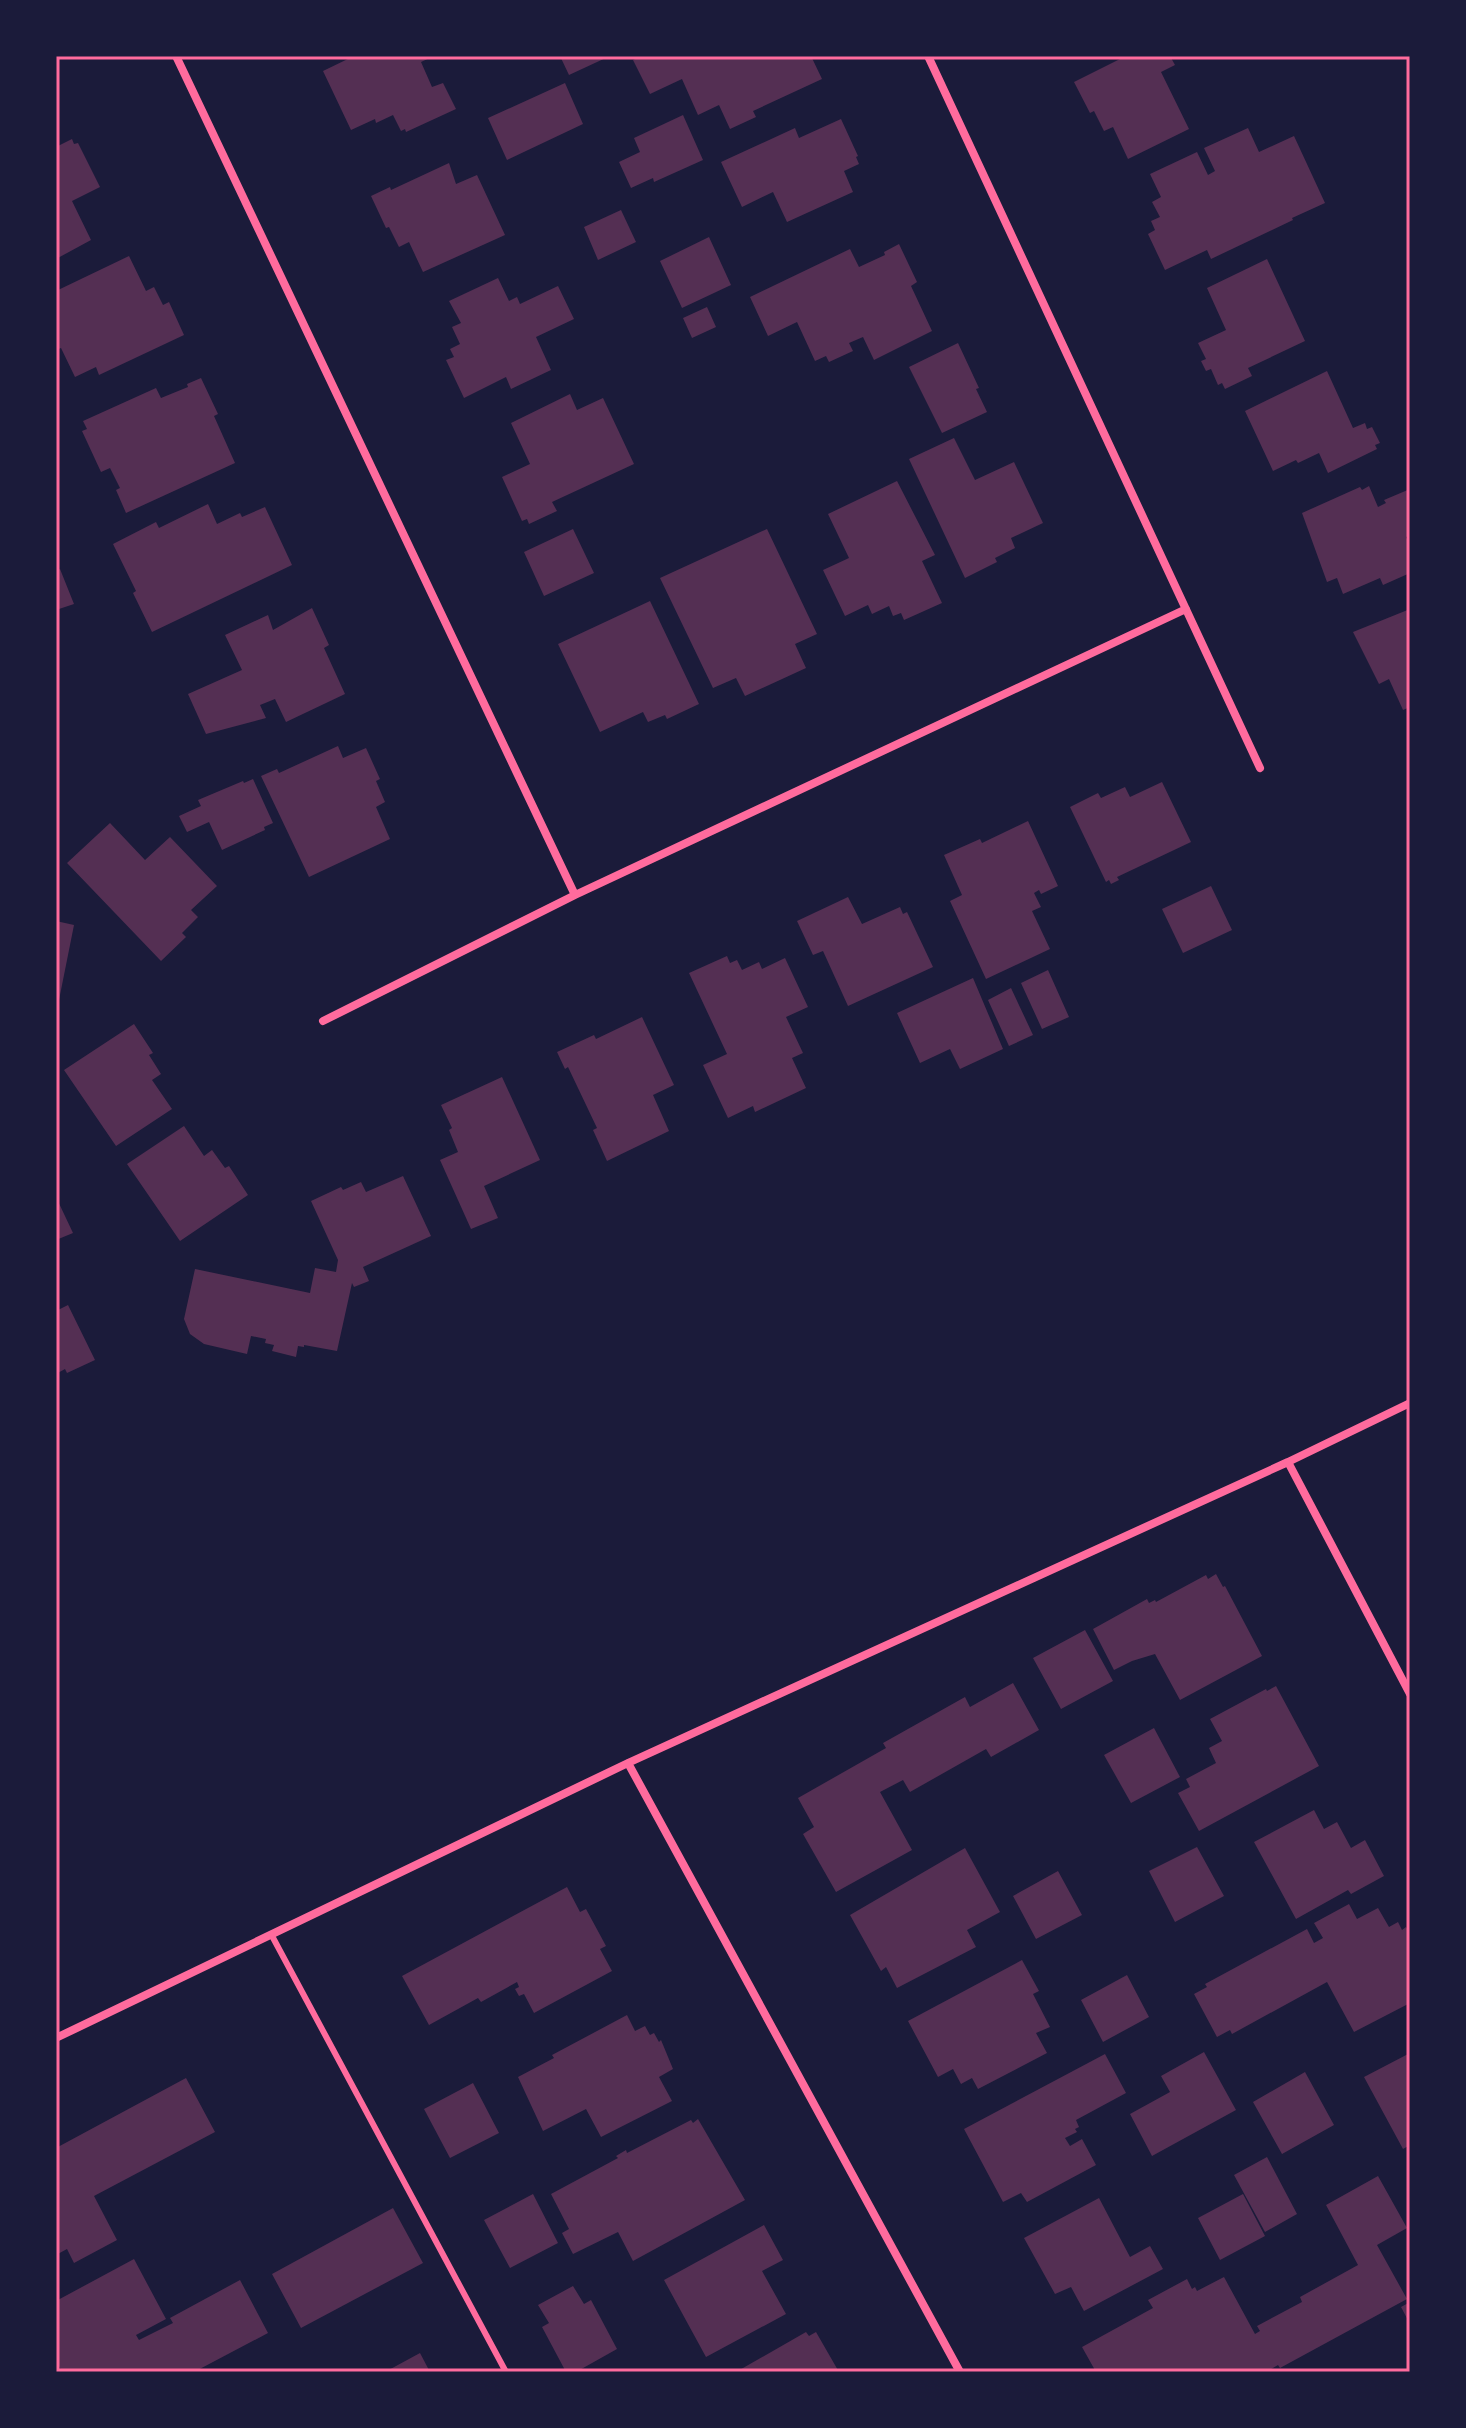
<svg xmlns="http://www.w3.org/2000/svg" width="1466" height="2428" font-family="'Varela Round',sans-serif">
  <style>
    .building { fill: #542f53 }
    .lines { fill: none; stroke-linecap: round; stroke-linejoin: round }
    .service { stroke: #ff6b9d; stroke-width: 6 }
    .minor { stroke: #ff6b9d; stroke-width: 8 }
    .neatline { fill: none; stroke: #ff6b9d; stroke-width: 3 }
  </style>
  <rect width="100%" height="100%" fill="#1b1b3a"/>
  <path class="building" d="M 354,56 L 434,56 L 421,62 L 432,87 L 443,83 L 456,109 L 406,132 L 405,129 L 401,131 L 393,115 L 376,123 L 375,119 L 351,130 L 323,71 Z
    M 560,56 L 610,56 L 569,75 Z
    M 642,56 L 811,56 L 822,79 L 753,111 L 756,117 L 730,129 L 719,105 L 698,115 L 682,79 L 650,94 L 633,60 Z
    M 1126,56 L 1170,56 L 1175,65 L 1161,72 L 1189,129 L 1128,159 L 1113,127 L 1104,131 L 1094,111 L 1090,113 L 1074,82 Z
    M 565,83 L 583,124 L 507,160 L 488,118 Z
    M 683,115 L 703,160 L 654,182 L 653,178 L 631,188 L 619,162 L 640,152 L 634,138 Z
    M 841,119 L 858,156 L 856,157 L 859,164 L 844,171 L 853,192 L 787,222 L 773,192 L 742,207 L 721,162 L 795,128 L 799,138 Z
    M 1248,128 L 1259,152 L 1294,136 L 1325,203 L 1292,218 L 1293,220 L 1211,259 L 1207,250 L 1165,270 L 1148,234 L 1155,230 L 1151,221 L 1160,217 L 1152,202 L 1161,197 L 1150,174 L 1197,152 L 1208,175 L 1215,171 L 1204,148 Z
    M 72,139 L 74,144 L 78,143 L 100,187 L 72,201 L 91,240 L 56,259 L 56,147 Z
    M 449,163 L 456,184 L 477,175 L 505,235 L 423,272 L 409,242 L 399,247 L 389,227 L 386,228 L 371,196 L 390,187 L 391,190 Z
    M 621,210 L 636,242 L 598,260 L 584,227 Z
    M 709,237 L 731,285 L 682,308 L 660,261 Z
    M 899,244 L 917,282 L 911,286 L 932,331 L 874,360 L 863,337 L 849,343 L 853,351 L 829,362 L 826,356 L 815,361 L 797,322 L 768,336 L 750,297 L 850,249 L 859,267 L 885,255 L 884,252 Z
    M 129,256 L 146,291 L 154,287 L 163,305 L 169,302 L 184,335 L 99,375 L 96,367 L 75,377 L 61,348 L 56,350 L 56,291 Z
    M 1267,259 L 1305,341 L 1248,368 L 1252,376 L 1225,389 L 1222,383 L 1218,385 L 1211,369 L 1206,371 L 1201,361 L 1206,359 L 1198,343 L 1226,330 L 1207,288 Z
    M 498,278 L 509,301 L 517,297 L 520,304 L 558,286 L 574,319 L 536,337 L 551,370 L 511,389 L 506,377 L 464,398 L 446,360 L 454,357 L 450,349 L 460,344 L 452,327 L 461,323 L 449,301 Z
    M 707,307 L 716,327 L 692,338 L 683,318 Z
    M 958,343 L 979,388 L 976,389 L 987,412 L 942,433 L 909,367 Z
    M 1327,371 L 1353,428 L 1365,423 L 1367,429 L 1372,427 L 1380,443 L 1375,445 L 1377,449 L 1328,473 L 1319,453 L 1298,463 L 1296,460 L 1273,471 L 1245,411 Z
    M 201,378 L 218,414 L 214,416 L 235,463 L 126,513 L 116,490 L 120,488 L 110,468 L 101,472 L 82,431 L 87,429 L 83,421 L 156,388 L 161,398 L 188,387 L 187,384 Z
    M 570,394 L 577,410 L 603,398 L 634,464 L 552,502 L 557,511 L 529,524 L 527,519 L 522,521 L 502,477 L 530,464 L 511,423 Z
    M 954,438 L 975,480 L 1014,462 L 1043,523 L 1011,538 L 1015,548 L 995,558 L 997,562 L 965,578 L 909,459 Z
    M 897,481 L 935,555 L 922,561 L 942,603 L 904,620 L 901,613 L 893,616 L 889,606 L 872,614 L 868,605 L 845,616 L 823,570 L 849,558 L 828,514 Z
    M 1369,486 L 1378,507 L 1386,503 L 1384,500 L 1410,489 L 1410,535 L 1406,537 L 1410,547 L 1410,573 L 1383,585 L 1380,578 L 1343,594 L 1337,578 L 1327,582 L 1302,513 L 1360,487 L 1362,490 Z
    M 208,504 L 217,524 L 240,513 L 242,517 L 265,507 L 292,565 L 152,632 L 133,593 L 136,591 L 113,544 L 156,522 L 159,528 Z
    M 573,529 L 594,573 L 544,596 L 524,552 Z
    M 767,529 L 817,634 L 795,644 L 806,668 L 745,696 L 736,678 L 713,688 L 660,578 Z
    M 60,569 L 74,604 L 56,610 L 56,571 Z
    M 650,601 L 699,704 L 667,719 L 665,715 L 648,722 L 643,712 L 600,732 L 558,644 Z
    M 312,608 L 329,645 L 324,648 L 345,694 L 286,722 L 275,699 L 260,705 L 266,718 L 206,734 L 188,694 L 242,670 L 225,635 L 268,615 L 273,630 Z
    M 1410,609 L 1410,707 L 1403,710 L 1389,679 L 1379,684 L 1353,632 Z
    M 338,746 L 343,758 L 366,748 L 380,779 L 376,781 L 385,802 L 376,807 L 390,839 L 309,877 L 261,776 L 277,769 L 279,773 Z
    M 253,779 L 273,823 L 264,827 L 265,830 L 222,850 L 209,822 L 187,832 L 179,816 L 201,806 L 198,800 L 243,781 L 244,783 Z
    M 1162,782 L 1191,842 L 1117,877 L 1119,880 L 1111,884 L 1109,880 L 1106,882 L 1070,807 L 1098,793 L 1101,798 L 1125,787 L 1130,797 Z
    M 1028,821 L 1058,886 L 1041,894 L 1039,890 L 1034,893 L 1041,907 L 1032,911 L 1050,949 L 986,979 L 950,901 L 962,895 L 944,855 L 980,839 L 982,843 Z
    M 110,823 L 145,860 L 170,837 L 217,886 L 191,910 L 198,917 L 182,933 L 186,937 L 161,961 L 67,863 Z
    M 1211,886 L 1232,930 L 1183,953 L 1162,909 Z
    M 848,897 L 862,924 L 900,907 L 903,914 L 907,912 L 933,967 L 848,1006 L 823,951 L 813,955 L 797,921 Z
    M 56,921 L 74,925 L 57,1010 L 56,1010 Z
    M 727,956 L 730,963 L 737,960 L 742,970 L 759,962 L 762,969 L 785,958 L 808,1007 L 786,1017 L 803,1053 L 792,1058 L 806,1088 L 755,1112 L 753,1106 L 728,1118 L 703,1065 L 727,1054 L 689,973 Z
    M 1048,970 L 1069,1017 L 1042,1029 L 1021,983 Z
    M 973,978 L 1003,1049 L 960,1069 L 950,1049 L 920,1063 L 897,1013 Z
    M 1011,988 L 1033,1035 L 1009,1046 L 988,1000 Z
    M 642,1017 L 674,1085 L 653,1095 L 669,1131 L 607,1161 L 593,1130 L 597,1128 L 568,1067 L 565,1069 L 557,1052 L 594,1035 L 596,1039 Z
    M 134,1024 L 153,1053 L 149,1055 L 161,1074 L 152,1080 L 172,1109 L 116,1146 L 64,1070 Z
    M 502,1077 L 540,1160 L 484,1186 L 498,1218 L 471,1229 L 440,1160 L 458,1152 L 449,1130 L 452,1128 L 441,1105 Z
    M 184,1126 L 204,1156 L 212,1150 L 225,1168 L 229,1166 L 248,1195 L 180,1241 L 127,1164 Z
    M 403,1176 L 431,1236 L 363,1267 L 369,1281 L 354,1287 L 352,1283 L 337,1351 L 304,1345 L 304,1347 L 298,1346 L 296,1357 L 272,1351 L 274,1345 L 265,1343 L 266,1339 L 251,1336 L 247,1354 L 204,1344 L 190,1334 L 184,1319 L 195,1269 L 310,1293 L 315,1268 L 336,1272 L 338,1260 L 311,1201 L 341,1187 L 343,1190 L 361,1182 L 366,1192 Z
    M 56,1197 L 73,1233 L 56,1240 Z
    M 68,1305 L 95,1360 L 67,1373 L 65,1369 L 56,1374 L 56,1311 Z
    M 1216,1574 L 1223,1587 L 1225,1586 L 1262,1656 L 1180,1700 L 1155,1654 L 1132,1661 L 1114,1670 L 1093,1629 L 1147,1599 L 1149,1603 L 1155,1600 L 1156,1602 L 1206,1575 L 1208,1579 Z
    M 1085,1630 L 1113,1681 L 1061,1709 L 1033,1658 Z
    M 1013,1683 L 1039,1730 L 991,1757 L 986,1749 L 910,1792 L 903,1780 L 880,1792 L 912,1850 L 836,1892 L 803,1834 L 814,1827 L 798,1798 L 886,1748 L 883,1743 L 965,1697 L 970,1707 Z
    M 1276,1686 L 1319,1766 L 1199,1831 L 1178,1793 L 1190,1787 L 1186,1779 L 1216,1763 L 1209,1748 L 1222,1741 L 1210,1719 L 1266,1689 L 1267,1691 Z
    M 1154,1728 L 1180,1777 L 1131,1803 L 1104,1755 Z
    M 1314,1810 L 1324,1829 L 1337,1822 L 1351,1848 L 1365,1840 L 1384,1876 L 1351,1894 L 1348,1890 L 1296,1919 L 1254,1842 Z
    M 1197,1847 L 1224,1896 L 1175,1922 L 1149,1871 Z
    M 965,1848 L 1000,1912 L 967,1930 L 976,1947 L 897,1988 L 886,1967 L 881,1971 L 850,1915 Z
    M 1058,1871 L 1082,1915 L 1036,1939 L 1013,1896 Z
    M 567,1887 L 580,1912 L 586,1909 L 606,1946 L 600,1949 L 612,1971 L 534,2013 L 524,1994 L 519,1996 L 515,1989 L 519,1987 L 517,1982 L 481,2002 L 478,1998 L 429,2025 L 402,1976 Z
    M 1349,1904 L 1357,1919 L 1378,1908 L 1389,1927 L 1398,1922 L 1402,1930 L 1406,1927 L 1410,1934 L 1410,2003 L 1354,2032 L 1327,1982 L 1232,2034 L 1230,2030 L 1217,2037 L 1194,1994 L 1207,1987 L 1205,1984 L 1307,1929 L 1314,1943 L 1323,1938 L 1314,1923 Z
    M 1022,1960 L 1039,1991 L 1033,1994 L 1050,2027 L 1036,2033 L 1047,2053 L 978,2089 L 972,2078 L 961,2084 L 953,2069 L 938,2077 L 908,2021 Z
    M 1127,1975 L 1149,2017 L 1103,2042 L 1081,2000 Z
    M 627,2015 L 635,2031 L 645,2026 L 650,2035 L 654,2033 L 659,2042 L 661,2040 L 673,2069 L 659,2077 L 672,2101 L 601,2137 L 586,2109 L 543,2131 L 518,2077 L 554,2058 L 552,2055 Z
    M 1204,2052 L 1236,2110 L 1152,2156 L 1130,2114 L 1170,2092 L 1161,2076 Z
    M 1410,2053 L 1410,2145 L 1403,2149 L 1364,2077 Z
    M 1105,2054 L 1126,2093 L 1076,2120 L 1079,2127 L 1075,2129 L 1077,2132 L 1065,2138 L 1070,2146 L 1082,2139 L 1096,2165 L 1027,2202 L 1021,2193 L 1003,2202 L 964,2129 Z
    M 1305,2072 L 1334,2125 L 1282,2154 L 1253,2102 Z
    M 186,2078 L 215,2132 L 94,2196 L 117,2240 L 74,2263 L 67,2249 L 56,2255 L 56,2148 Z
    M 473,2083 L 499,2133 L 450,2158 L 424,2109 Z
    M 698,2119 L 745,2200 L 633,2261 L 618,2232 L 573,2254 L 562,2233 L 569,2229 L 551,2194 L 618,2158 L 616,2156 L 626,2150 L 627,2153 L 691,2120 L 693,2123 Z
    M 1267,2157 L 1297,2214 L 1265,2232 L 1234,2175 Z
    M 1378,2176 L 1407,2228 L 1377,2245 L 1407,2299 L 1280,2368 L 1278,2365 L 1266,2372 L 1096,2372 L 1082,2347 L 1153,2308 L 1148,2300 L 1187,2279 L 1192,2289 L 1195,2287 L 1197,2291 L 1224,2277 L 1255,2334 L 1260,2331 L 1257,2326 L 1302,2302 L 1300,2297 L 1358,2265 L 1326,2205 Z
    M 533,2194 L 558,2243 L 510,2268 L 484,2220 Z
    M 1243,2194 L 1265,2236 L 1220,2260 L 1198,2218 Z
    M 1099,2198 L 1130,2257 L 1150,2246 L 1163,2269 L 1084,2311 L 1071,2287 L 1055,2294 L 1024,2238 Z
    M 393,2208 L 423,2263 L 301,2328 L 272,2274 Z
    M 764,2225 L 783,2260 L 762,2271 L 786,2314 L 706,2357 L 664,2280 Z
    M 134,2259 L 166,2319 L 136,2335 L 139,2340 L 173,2323 L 170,2318 L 240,2280 L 268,2333 L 194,2372 L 62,2372 L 56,2360 L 56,2301 Z
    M 573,2286 L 584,2304 L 591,2300 L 617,2349 L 576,2372 L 566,2372 L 542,2327 L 549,2323 L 538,2305 Z
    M 1410,2302 L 1410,2324 L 1401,2307 Z
    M 806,2332 L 809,2336 L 816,2332 L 839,2372 L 736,2372 Z
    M 420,2353 L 430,2372 L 385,2372 Z"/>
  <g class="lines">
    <path class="service" d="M 271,1934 L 506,2372"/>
    <path class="minor" d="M 176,56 L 575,895
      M 928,56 L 1260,768
      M 323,1021 L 575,895 L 1186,609
      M 1288,1462 L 1410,1694
      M 628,1763 L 960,2372
      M 56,2038 L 628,1763 L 1288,1462 L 1410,1403"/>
  </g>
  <rect width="1466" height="2428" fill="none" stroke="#1b1b3a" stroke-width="116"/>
  <rect x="58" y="58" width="1350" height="2312" class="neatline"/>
</svg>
